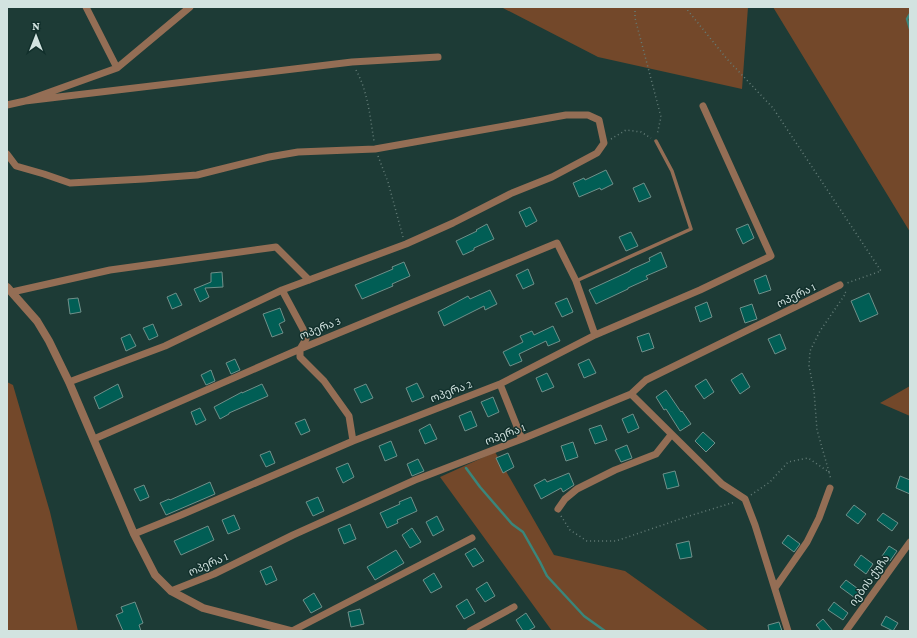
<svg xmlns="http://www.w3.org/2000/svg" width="917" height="638" font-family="'Crimson Pro','Noto Sans Georgian',serif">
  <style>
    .green { fill: #73482a }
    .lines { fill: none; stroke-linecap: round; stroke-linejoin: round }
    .stream { stroke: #3a867b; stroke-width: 2.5 }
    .building { fill: #015e55; stroke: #70908a }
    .path { stroke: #647d78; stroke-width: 1.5; stroke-dasharray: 1 3; stroke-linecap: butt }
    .service { stroke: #946e55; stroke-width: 3.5 }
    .minor { stroke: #946e55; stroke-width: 7 }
    .tertiary { stroke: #946e55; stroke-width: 8 }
    .labels { text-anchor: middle; stroke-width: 3; stroke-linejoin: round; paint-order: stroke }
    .street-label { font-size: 11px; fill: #d2e3e0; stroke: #12302c }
  </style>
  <rect width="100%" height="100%" fill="#1d3b36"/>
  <path class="green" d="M 501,7 L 748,7 L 742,89 L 598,57 Z
    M 773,7 L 910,7 L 910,232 Z
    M 7,382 L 13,385 L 50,512 L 78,631 L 7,631 Z
    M 910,386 L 910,416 L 880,403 Z
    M 495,452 L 554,555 L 625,571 L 709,631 L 552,631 L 440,477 Z"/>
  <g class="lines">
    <path class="stream" d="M 910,14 L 907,19 L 910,29
      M 466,468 L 480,487 L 512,524 L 523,532 L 540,562 L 547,576 L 584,616 L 605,631"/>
  </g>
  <path class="building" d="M 606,170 L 613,184 L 601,190 L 600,188 L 579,197 L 573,183 L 584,178 L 585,180 Z
    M 644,183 L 651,197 L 639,202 L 633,188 Z
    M 530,207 L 537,221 L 526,227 L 519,212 Z
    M 487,224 L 494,239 L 474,248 L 474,250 L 463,255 L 456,241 L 477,231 L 476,230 Z
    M 748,224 L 754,238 L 743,244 L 736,229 Z
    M 631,232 L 638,246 L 626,251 L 619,237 Z
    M 661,252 L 667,267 L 646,276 L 648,279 L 628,288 L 628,289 L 596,304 L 589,290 L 630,271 L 630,270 L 650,261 L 649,258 Z
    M 404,262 L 410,276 L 392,284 L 393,286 L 362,299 L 355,285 L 393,269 L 392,267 Z
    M 528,269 L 534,284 L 523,289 L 516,275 Z
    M 222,272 L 223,287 L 205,288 L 209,297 L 200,302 L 194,289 L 211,282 L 211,273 Z
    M 766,275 L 771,290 L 759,294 L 754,280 Z
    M 490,290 L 497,304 L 485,310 L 484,306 L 444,326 L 438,312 L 468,296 L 470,299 Z
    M 176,293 L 182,305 L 172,309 L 167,297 Z
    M 869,293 L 878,314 L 860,322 L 851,301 Z
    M 78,298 L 81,312 L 70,314 L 68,299 Z
    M 567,298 L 573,312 L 562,317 L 555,303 Z
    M 707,302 L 712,317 L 700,322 L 695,307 Z
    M 752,304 L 757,319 L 745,323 L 740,308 Z
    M 280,308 L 285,321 L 279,324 L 283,333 L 272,337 L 263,314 Z
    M 153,324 L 158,336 L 149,340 L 143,328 Z
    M 553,326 L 560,341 L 548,346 L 546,341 L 519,354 L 522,361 L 510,366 L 503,352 L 523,342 L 520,336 L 532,331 L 534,335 Z
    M 649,333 L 654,348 L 642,352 L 637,337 Z
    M 130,334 L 136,346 L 126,351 L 121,338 Z
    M 780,334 L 786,349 L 775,354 L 768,339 Z
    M 235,359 L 240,370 L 231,374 L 226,363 Z
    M 589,359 L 596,373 L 584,378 L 578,364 Z
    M 211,370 L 215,381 L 206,385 L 201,375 Z
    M 547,373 L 554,387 L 542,392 L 536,378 Z
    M 742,373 L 750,387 L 740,394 L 731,380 Z
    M 706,379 L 714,392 L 704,399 L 695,386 Z
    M 417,383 L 424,397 L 412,402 L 406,388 Z
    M 118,384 L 123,397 L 99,409 L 94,397 Z
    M 262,384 L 268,396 L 229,413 L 229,414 L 220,419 L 214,407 L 242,392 L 242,393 Z
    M 366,384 L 373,398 L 361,403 L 354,389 Z
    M 666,390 L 681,412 L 682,411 L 691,424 L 680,431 L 666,409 L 664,410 L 656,397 Z
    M 493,397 L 499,412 L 488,417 L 481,402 Z
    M 200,408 L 206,420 L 196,425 L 191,412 Z
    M 471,411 L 477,426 L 465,431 L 459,416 Z
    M 633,414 L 639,428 L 628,433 L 622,419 Z
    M 305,419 L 310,431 L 301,435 L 295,423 Z
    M 430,424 L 437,439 L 425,444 L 419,430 Z
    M 601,425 L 607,440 L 595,444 L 589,429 Z
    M 703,432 L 715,443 L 706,452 L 695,441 Z
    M 391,441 L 397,456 L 385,461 L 379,446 Z
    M 573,442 L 578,457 L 566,461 L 561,446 Z
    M 627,445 L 632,458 L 621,462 L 615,450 Z
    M 270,451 L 275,463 L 266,467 L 260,455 Z
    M 508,453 L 514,467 L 503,473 L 496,458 Z
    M 418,459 L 424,471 L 412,476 L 407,464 Z
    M 348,463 L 354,477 L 343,483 L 336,468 Z
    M 675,471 L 679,486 L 667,489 L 663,474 Z
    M 569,473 L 574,485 L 563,492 L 561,488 L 541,499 L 534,485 L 545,479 L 547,482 Z
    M 900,476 L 910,480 L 910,494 L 896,488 Z
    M 210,482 L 215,494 L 166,515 L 160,503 L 169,499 L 170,500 Z
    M 144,485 L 149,497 L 140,501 L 134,489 Z
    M 318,497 L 324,511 L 313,516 L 306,502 Z
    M 411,497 L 417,511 L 397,520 L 398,523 L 387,528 L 380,513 L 400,504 L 399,502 Z
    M 854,505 L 866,514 L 858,524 L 846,515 Z
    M 883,513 L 898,523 L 892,531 L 877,520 Z
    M 234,515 L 240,529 L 228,534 L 222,520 Z
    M 437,516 L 444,530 L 433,536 L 426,522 Z
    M 350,524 L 356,539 L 344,544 L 338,529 Z
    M 208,526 L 214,540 L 181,555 L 174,541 Z
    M 412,528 L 421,542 L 410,548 L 402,535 Z
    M 788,535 L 800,544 L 794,552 L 782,543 Z
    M 689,541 L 692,557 L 680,559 L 676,544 Z
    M 889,546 L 897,551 L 890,561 L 882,556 Z
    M 475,548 L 484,561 L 473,567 L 465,554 Z
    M 396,550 L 404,563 L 375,580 L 367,567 Z
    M 861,555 L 873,564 L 866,574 L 854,565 Z
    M 271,566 L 277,580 L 266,585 L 260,571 Z
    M 434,573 L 442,587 L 431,593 L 423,580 Z
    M 846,580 L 861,591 L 855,598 L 840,587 Z
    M 487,582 L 495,596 L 485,602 L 476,589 Z
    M 314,593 L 322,607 L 311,613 L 303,600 Z
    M 467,599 L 475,613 L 464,619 L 456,606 Z
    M 135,602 L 143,623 L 139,625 L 141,631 L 123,631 L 116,615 L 123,612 L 121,607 Z
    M 834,602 L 848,613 L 843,620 L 828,610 Z
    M 360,609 L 364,624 L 351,627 L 348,612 Z
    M 526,613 L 535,627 L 528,631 L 523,631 L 516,620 Z
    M 886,616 L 898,623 L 893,631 L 881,625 Z
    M 823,619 L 833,631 L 821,631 L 816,625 Z
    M 779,622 L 782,631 L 769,631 L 768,625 Z"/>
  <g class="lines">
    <path class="path" d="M 635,7 L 635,18 L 661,117 L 657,135
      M 685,7 L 727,59 L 773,108 L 881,271 L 847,283
      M 356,70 C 368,92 370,117 374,141
      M 611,139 L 626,130 L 641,132 L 651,138
      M 378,156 L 388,182 L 403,237
      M 829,472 L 817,430 L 814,391 L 809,366 L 810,351 L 820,331 L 846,293 L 844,291
      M 751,495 L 770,482 L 788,462 L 808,458 L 829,472 L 831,480
      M 561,516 L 570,530 L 587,541 L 616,541 L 686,517 L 735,502"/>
    <path class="service" d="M 576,281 L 691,229 L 672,171 L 656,141"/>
    <path class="minor" d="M 86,7 L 117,68
      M 25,101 L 352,62 L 438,57
      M 7,105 L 25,101 L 117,68 L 190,7
      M 7,154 L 16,166 L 44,174 L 70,183 L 144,179 L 197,175 L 269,157 L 298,152 L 375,149 L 566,115 L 588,115 L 599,120 L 604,143 L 597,153 L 552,177 L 512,193 L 453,223 L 406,244 L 282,290 L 165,346 L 69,382
      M 282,290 L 303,329 L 306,339 L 300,349 L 300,357 L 324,381 L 349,416 L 353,441
      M 12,292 L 110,270 L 276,247 L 309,280
      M 500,384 L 522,439
      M 631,394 L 722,484 L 745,499 L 755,525 L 788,631
      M 94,439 L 300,349 L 557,243 L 576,281 L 595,335
      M 558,509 L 565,499 L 577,489 L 615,470 L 656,454 L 671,435
      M 134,534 L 181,515 L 353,441 L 500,384 L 595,335 L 700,290 L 771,256 L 703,106
      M 775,588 L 807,542 L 819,518 L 830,488
      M 171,591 L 214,574 L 293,535 L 415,480 L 522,439 L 631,394 L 646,380 L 840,285
      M 292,631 L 472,538
      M 470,631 L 514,607
      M 846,631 L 910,542"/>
    <path class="tertiary" d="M 7,287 L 37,321 L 49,341 L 69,382 L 134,534 L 155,575 L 171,591 L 203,608 L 291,631"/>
  </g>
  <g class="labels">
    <g class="street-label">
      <text transform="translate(796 295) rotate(-26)" y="4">ოპერა 1</text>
      <text transform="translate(320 328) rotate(-22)" y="4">ოპერა 3</text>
      <text transform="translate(451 391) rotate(-21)" y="4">ოპერა 2</text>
      <text transform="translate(505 434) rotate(-21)" y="4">ოპერა 1</text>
      <text transform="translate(208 564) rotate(-24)" y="4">ოპერა 1</text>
      <text transform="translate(869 580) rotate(-54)" y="4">იების ქუჩა</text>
    </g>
  </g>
  <rect width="917" height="638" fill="none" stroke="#d2e3e0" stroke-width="16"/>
  <g transform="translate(36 36)" stroke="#12302c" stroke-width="3" paint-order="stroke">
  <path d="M0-3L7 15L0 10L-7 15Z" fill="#d2e3e0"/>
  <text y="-6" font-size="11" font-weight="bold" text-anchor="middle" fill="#d2e3e0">N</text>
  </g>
</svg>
